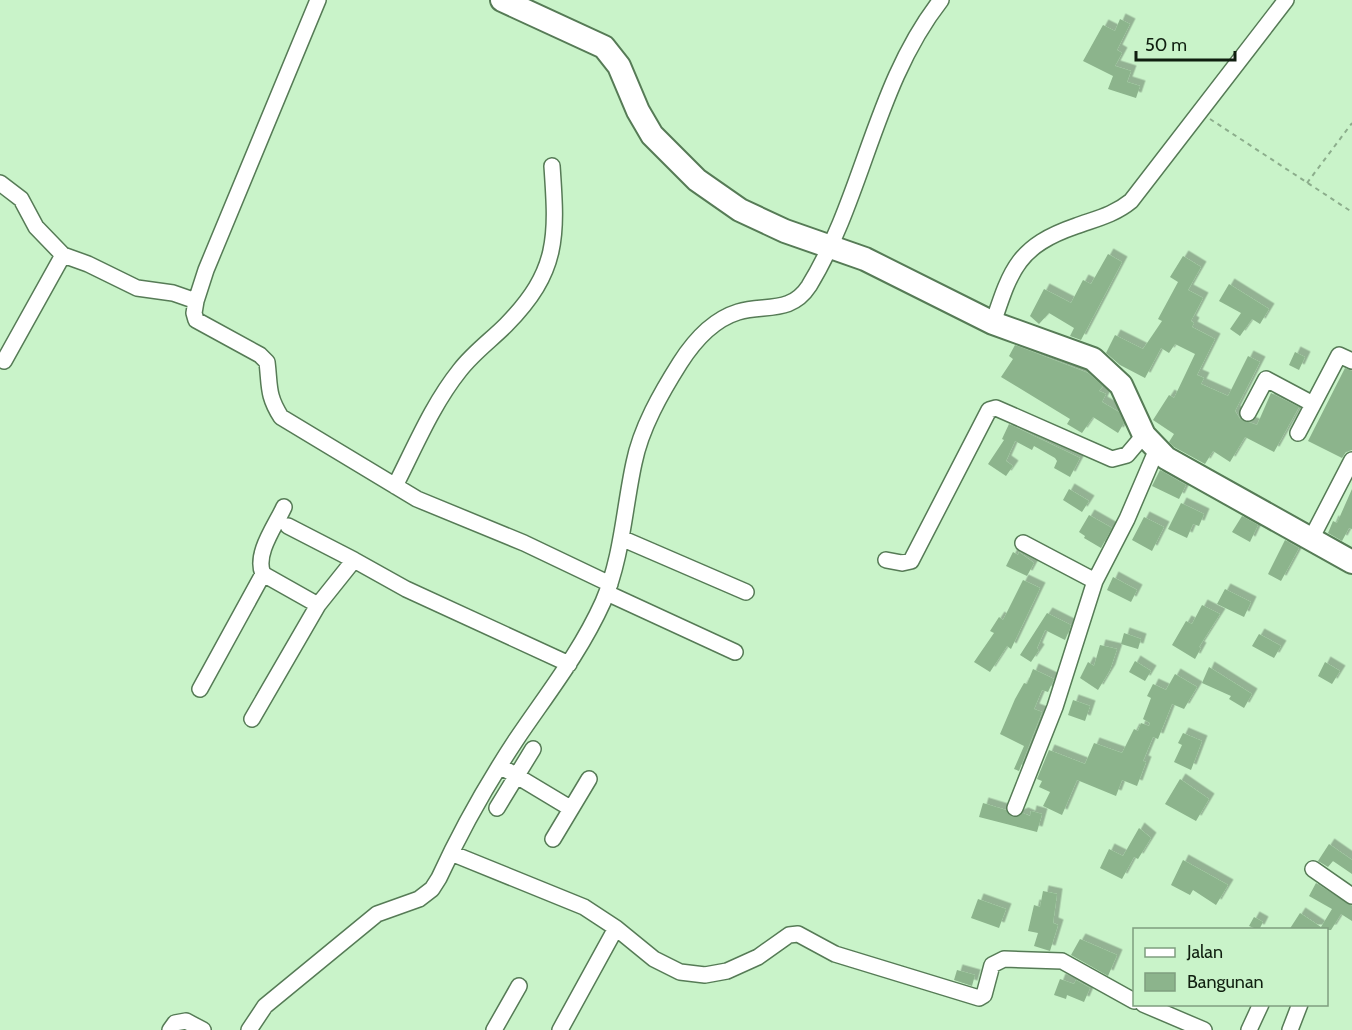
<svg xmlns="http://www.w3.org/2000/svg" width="1352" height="1030" font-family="Cabin,sans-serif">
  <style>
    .building { fill: #8cb48c; filter: url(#shadow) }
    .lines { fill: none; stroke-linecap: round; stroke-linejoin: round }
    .street-casing { stroke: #567b56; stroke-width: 18 }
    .secondary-casing { stroke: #567b56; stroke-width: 26 }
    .path { stroke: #8cad8c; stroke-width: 2; stroke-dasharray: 4.5 4.5; stroke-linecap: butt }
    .street { stroke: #fff; stroke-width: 15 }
    .secondary { stroke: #fff; stroke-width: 22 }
  </style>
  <defs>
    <filter id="shadow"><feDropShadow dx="5.5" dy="-5.5" stdDeviation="0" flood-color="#0004"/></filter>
  </defs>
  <rect width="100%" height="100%" fill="#c9f3c9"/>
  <path class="building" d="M 1120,19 L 1130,24 L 1117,50 L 1122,53 L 1115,66 L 1131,71 L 1127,82 L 1140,86 L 1136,98 L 1108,89 L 1113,76 L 1083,61 L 1103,25 L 1115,31 Z
    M 1108,254 L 1122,262 L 1081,340 L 1070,336 L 1074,328 L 1049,313 L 1039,324 L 1030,316 L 1044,289 L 1071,303 L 1083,280 L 1091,284 Z
    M 1183,256 L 1201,267 L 1188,290 L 1203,298 L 1191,321 L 1194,323 L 1192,327 L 1215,339 L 1197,375 L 1204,378 L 1201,384 L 1228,396 L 1248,356 L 1260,362 L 1235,411 L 1240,419 L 1257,425 L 1271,393 L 1299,407 L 1274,452 L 1245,437 L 1230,462 L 1213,451 L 1205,464 L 1174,447 L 1169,442 L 1174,434 L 1153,420 L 1169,395 L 1174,398 L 1195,354 L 1175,344 L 1169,353 L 1161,348 L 1145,378 L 1120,365 L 1106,353 L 1115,335 L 1143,349 L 1162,321 L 1158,319 L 1178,282 L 1170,277 Z
    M 1229,284 L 1269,309 L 1260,324 L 1252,319 L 1240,336 L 1230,329 L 1241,313 L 1219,301 Z
    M 1015,345 L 1088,373 L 1103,386 L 1099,391 L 1106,394 L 1102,402 L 1119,412 L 1124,423 L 1118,433 L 1093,417 L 1082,433 L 1067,424 L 1070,419 L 1001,377 L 1013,359 L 1009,356 Z
    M 1295,352 L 1305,357 L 1299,370 L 1289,365 Z
    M 1345,368 L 1352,371 L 1352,450 L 1346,452 L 1342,458 L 1308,441 Z
    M 1009,424 L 1080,458 L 1070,477 L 1054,468 L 1057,461 L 1055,458 L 1034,446 L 1032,450 L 1015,441 L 1006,461 L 1013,466 L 1006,476 L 988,464 L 1004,440 L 1002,439 Z
    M 1160,470 L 1186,485 L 1179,499 L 1152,486 Z
    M 1069,489 L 1089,501 L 1082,512 L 1063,500 Z
    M 1352,489 L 1352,529 L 1349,528 L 1342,541 L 1328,533 L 1333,521 L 1337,523 Z
    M 1181,503 L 1204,514 L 1199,526 L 1193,524 L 1187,538 L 1168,529 Z
    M 1089,515 L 1112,528 L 1101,548 L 1084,538 L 1085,536 L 1079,532 Z
    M 1242,516 L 1258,525 L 1250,542 L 1232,532 Z
    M 1144,517 L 1164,527 L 1152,551 L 1132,540 Z
    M 1285,540 L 1299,548 L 1281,581 L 1268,574 Z
    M 1013,552 L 1018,555 L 1019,552 L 1034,563 L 1027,576 L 1006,566 Z
    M 1113,577 L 1137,590 L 1131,602 L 1107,590 Z
    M 1023,580 L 1040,588 L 1011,649 L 1007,646 L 990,672 L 974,662 L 994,633 L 990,631 L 999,617 L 1003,620 Z
    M 1225,589 L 1251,602 L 1244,617 L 1217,604 Z
    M 1202,605 L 1220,614 L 1199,647 L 1201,648 L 1195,659 L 1172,645 L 1186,621 L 1192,624 Z
    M 1047,613 L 1071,625 L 1069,631 L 1065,640 L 1045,630 L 1037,648 L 1039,650 L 1031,662 L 1020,655 Z
    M 1124,633 L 1141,639 L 1138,649 L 1121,644 Z
    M 1259,634 L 1281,646 L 1274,658 L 1252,646 Z
    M 1100,645 L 1117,649 L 1110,670 L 1098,690 L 1080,678 L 1088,662 L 1094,666 Z
    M 1135,661 L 1151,671 L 1145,681 L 1129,672 Z
    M 1325,662 L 1340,671 L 1332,684 L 1318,676 Z
    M 1209,667 L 1252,694 L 1244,708 L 1229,699 L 1231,696 L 1202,683 Z
    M 1033,669 L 1054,679 L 1048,692 L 1042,690 L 1034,709 L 1042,712 L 1019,771 L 1014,769 L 1024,746 L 1000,734 L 1015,699 L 1024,683 L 1027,684 Z
    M 1175,674 L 1197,687 L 1184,709 L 1172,704 L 1158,739 L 1153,737 L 1143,761 L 1146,762 L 1137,786 L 1122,780 L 1116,796 L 1077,780 L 1062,815 L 1043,806 L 1050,792 L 1039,787 L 1042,781 L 1037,779 L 1049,750 L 1085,764 L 1094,743 L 1122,753 L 1134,729 L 1138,731 L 1141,723 L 1149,726 L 1150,723 L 1143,719 L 1151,698 L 1147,696 L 1153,684 L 1166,690 Z
    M 1073,700 L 1090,706 L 1085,721 L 1068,715 Z
    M 1183,733 L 1202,741 L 1191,770 L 1174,762 L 1182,745 L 1178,743 Z
    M 1180,779 L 1209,799 L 1196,821 L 1165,804 Z
    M 983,803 L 1006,810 L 1012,817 L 1023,813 L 1030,816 L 1031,811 L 1042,814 L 1037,832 L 979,817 Z
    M 1139,828 L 1151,838 L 1138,859 L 1134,857 L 1122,879 L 1100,868 L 1109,849 L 1123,856 Z
    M 1329,844 L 1352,860 L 1352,874 L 1333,861 L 1328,867 L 1318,861 Z
    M 1183,860 L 1228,885 L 1216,905 L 1193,890 L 1190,895 L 1171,885 Z
    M 1316,883 L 1352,906 L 1352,921 L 1341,914 L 1331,930 L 1289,930 L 1300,913 L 1321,927 L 1332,909 L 1309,896 Z
    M 1043,891 L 1057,894 L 1053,923 L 1058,925 L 1050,951 L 1034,946 L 1038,933 L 1028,931 L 1034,905 L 1040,907 Z
    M 978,899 L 1006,909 L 999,928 L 971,918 Z
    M 1254,917 L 1263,922 L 1259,930 L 1249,926 Z
    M 1080,939 L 1117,955 L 1108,976 L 1071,955 Z
    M 957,970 L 975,975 L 972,986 L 954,980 Z
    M 1060,979 L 1074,984 L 1076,980 L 1090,988 L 1084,1002 L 1067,995 L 1066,999 L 1054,995 Z"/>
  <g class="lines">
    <g class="street-casing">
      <path id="street" d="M 0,183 L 21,199 L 36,227 L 63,255 L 88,264 L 137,288 L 173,293 L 196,301 L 194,313 L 196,320 L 260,355 L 267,362 C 270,386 267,395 281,417 L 417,499 L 524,543 L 610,584
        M 196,301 L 206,270 L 318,0
        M 993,323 C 1011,269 1018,246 1076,226 C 1095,219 1114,215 1131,201 L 1286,0
        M 4,361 L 63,255
        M 1248,413 L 1266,379 L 1313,404
        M 1298,433 L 1339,355 L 1352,361
        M 395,486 C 415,447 432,405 460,370 C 473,353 491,340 506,325 C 559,271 557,237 552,166
        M 288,526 L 354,560
        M 621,538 L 746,592
        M 1311,539 L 1352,460
        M 1023,543 L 1095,581
        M 886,560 L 902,563 L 911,561 L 989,410 L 996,408 L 1112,459 L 1127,455 L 1144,435
        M 263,574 L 318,605
        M 607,593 L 735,652
        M 200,689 L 263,574 C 254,554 276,525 284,507
        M 252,719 L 318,605 L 354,560 L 406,589 L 569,664
        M 500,766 L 570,808
        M 497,808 L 533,749
        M 1015,808 L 1055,707 L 1095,581 L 1127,519 L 1157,449
        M 553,839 L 589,779
        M 451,853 L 584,907 L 616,928 L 654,959 L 680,972 L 705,975 L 727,971 L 758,957 L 789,935 L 798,934 L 835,954 L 979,998 L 984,995 L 992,965 L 1004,959 L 1062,961 L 1134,1001
        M 1313,869 L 1352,896
        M 1143,1004 L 1204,1030
        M 170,1030 L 175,1023 L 186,1021 L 203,1030
        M 249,1030 L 265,1006 L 377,914 L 419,899 L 432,889 L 439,878 C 461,830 487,784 516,740 C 547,694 580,653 603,602 C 622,558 624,509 634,463 C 641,428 661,393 680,363 C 694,341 712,320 738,312 C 765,304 791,314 809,286 C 864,196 875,84 941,0
        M 494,1030 L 519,986
        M 560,1030 L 616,928
        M 1249,1030 L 1261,1004
        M 1290,1030 L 1300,1004"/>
    </g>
    <g class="secondary-casing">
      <path id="secondary" d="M 502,0 L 604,47 L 619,66 L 638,111 L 652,135 L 697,180 L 740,210 L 785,231 L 865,259 L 993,323 L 1093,359 L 1121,385 L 1144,435 L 1166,458 L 1352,562"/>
    </g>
    <path class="path" d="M 1210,119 L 1352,212
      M 1307,183 L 1352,123"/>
    <use href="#street" class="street"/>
    <use href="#secondary" class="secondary"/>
  </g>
  <rect x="1133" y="928" width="195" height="78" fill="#c9f3c9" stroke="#7f9e7f" stroke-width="1.5"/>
  <rect x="1145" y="948" width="30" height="9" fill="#ffffff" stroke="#7f9e7f" stroke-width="1.5"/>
  <text x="1187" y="958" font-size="18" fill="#101f10">Jalan</text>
  <rect x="1145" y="973" width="30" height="18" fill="#8cb48c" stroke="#7f9e7f" stroke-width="1.5"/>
  <text x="1187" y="988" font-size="18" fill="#101f10">Bangunan</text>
  <path d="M1136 51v9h99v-9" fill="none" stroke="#101f10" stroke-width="3"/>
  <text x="1145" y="51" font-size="18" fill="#101f10" stroke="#c9f3c9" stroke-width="4.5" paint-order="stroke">50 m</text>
</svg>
